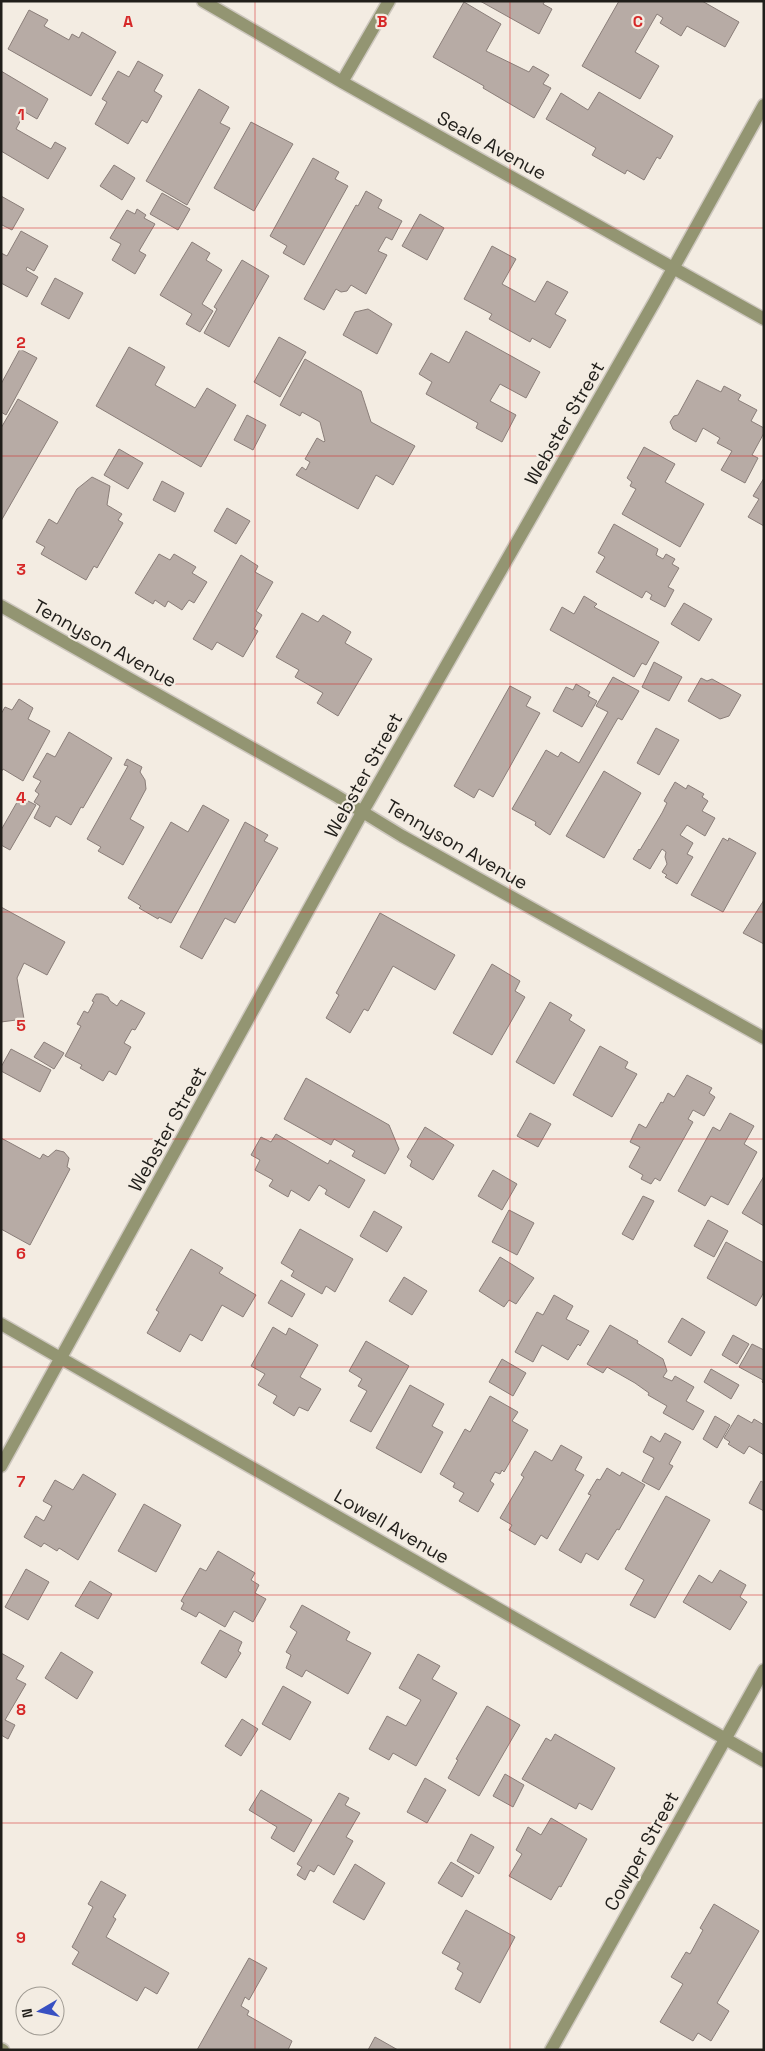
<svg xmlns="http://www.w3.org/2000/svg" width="765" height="2051" font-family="'Space Grotesk',sans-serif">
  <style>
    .building { fill: #b7aba5; stroke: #8a7e79 }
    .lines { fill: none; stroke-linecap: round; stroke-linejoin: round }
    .street-casing { stroke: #cdc7be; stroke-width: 15 }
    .street { stroke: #939572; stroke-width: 12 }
    .grid { fill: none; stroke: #d62828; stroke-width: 1; stroke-opacity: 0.55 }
    .labels { text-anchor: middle; stroke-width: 4.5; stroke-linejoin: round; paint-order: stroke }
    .street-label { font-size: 19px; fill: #201e1a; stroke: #f3ece2 }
    .grid-label { font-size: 16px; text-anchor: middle; font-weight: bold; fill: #d62828; stroke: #f3ece2; stroke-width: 4.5; stroke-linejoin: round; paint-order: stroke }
  </style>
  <rect width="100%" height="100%" fill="#f3ece2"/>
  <path class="building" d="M 480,1 L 545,1 L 543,4 L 552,9 L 539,34 Z
    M 619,1 L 702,1 L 739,22 L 725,47 L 687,26 L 681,36 L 660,23 L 663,18 L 657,14 L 635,52 L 659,66 L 640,99 L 582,66 Z
    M 464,2 L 501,24 L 486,51 L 529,72 L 533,66 L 549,75 L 543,84 L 551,88 L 534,118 L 483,88 L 484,86 L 433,57 Z
    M 29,10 L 48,20 L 44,26 L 69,40 L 72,34 L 79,38 L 82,32 L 116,52 L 91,96 L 8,49 Z
    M 138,61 L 163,75 L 154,91 L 162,96 L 147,123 L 142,120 L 128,144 L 95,124 L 107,102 L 102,99 L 118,71 L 129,77 Z
    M 1,71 L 48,99 L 37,119 L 25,112 L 16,129 L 51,149 L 55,142 L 66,148 L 48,179 L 1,151 Z
    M 199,89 L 229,107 L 220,123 L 230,128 L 187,205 L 146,181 Z
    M 599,92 L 673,136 L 660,159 L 657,157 L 644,180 L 627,170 L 625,174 L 592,155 L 596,148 L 546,119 L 561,93 L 588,110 Z
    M 251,122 L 293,144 L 254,211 L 214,188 Z
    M 313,158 L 339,172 L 335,179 L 348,186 L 304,265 L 283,253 L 287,246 L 270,236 Z
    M 114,165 L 135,178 L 122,200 L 100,186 Z
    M 366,191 L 382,200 L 378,208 L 402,221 L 392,240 L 386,237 L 378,251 L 387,255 L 366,294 L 351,285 L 347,291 L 341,292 L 336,289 L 324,310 L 304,299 L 356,205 L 358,206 Z
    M 162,193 L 190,209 L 178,230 L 150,214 Z
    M 1,196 L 24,209 L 12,230 L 2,225 L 1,226 Z
    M 137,209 L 146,215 L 144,218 L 155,224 L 139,251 L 146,255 L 135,274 L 112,260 L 121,244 L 110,238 L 127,210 L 135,214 Z
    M 420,214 L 444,228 L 427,260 L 402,246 Z
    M 21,231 L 48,246 L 34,271 L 27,267 L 26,270 L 38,277 L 27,297 L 1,283 L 1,253 L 7,256 Z
    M 192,242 L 210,253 L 206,260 L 222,270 L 202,304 L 213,311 L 200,332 L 186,324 L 192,314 L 160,295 Z
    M 492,246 L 516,259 L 502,284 L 535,302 L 547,281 L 568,292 L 555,314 L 566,320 L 550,348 L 532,338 L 530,342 L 489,319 L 492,314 L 464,299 Z
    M 242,260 L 269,276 L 229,347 L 204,333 L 217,309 L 214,307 Z
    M 55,278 L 83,293 L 69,319 L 41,304 Z
    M 368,309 L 392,324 L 377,354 L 343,335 L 355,312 Z
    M 466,331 L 540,372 L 526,398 L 500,384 L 490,401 L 516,415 L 502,442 L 476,428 L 478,423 L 426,394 L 432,382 L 419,374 L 431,353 L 449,363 Z
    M 279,337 L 306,352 L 280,397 L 254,382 Z
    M 129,347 L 165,367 L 155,385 L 195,408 L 207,388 L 236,405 L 201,467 L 96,406 Z
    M 20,349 L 37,358 L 6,415 L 1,412 L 1,384 Z
    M 305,359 L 361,391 L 371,422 L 415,446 L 393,485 L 376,475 L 358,509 L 296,475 L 302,467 L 306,470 L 310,462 L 305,459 L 317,438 L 324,442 L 325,441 L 320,422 L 302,412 L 300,416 L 280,405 Z
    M 697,380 L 721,392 L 724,386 L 741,395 L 738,400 L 757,410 L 751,421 L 764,428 L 764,433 L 752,455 L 758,458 L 745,483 L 721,470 L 732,451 L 717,443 L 720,438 L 703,428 L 696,442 L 673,429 L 670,422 L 674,416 L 678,415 Z
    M 18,399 L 58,422 L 1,521 L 1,428 Z
    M 247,415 L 266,425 L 253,450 L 234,440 Z
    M 644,447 L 675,464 L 665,482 L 704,504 L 680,547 L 622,514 L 636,489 L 630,486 L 632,482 L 627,478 Z
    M 119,449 L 143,463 L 128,489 L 104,475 Z
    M 92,477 L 110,486 L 107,505 L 122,514 L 118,520 L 123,523 L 97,568 L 94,566 L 86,580 L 41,554 L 45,547 L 36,542 L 49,519 L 57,524 L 77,489 Z
    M 764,478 L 764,526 L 748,517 L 759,499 L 753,496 Z
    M 162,481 L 184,493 L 175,512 L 153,500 Z
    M 227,508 L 250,521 L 236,544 L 214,531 Z
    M 614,524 L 658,549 L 656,555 L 663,559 L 666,554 L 675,559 L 672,564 L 679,568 L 668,587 L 674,590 L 665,607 L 650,599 L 652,595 L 646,591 L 642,598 L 596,572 L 605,557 L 598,553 Z
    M 159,554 L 170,560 L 174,554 L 196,567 L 192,573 L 207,582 L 194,603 L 189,600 L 182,610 L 168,601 L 165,607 L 155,600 L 153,604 L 135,593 Z
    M 241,555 L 258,566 L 255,572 L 273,582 L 256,611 L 262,615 L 254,629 L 258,631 L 243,657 L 217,642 L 212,650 L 193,639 Z
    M 584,596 L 597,604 L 594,607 L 659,642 L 646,665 L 642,663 L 634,677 L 550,630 L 562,607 L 574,614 Z
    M 684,603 L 712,619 L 699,641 L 671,624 Z
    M 302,613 L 318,622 L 323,615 L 351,632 L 345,643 L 372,659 L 338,716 L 317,703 L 323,693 L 295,677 L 299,670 L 276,657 Z
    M 654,662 L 682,677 L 669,701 L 642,687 Z
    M 613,677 L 639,691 L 622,720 L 618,718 L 550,835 L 535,825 L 536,822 L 512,809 L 546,750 L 558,757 L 561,752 L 579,763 L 608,712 L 596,706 Z
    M 701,678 L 707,681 L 712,679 L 741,695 L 729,716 L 720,719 L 688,701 Z
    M 576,684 L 590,692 L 588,696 L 597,701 L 582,727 L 553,711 L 566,687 L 573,690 Z
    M 510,686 L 531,697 L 526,706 L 540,713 L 493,797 L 479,789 L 474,798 L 454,786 Z
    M 19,699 L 33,708 L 28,719 L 50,731 L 23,781 L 3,769 L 1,772 L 1,714 L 5,707 L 12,710 Z
    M 656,728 L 679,740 L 659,775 L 637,763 Z
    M 69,732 L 112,758 L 83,808 L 81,807 L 71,825 L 56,816 L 50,827 L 34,818 L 40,806 L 34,802 L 39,794 L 35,791 L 41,781 L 33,777 L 47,753 L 55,757 Z
    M 127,759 L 142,767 L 140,772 L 145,780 L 146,789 L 130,819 L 144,827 L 123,865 L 98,851 L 101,847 L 87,839 L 128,766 L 124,765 Z
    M 604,771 L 641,793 L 604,858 L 566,836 Z
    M 675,782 L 686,789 L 688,785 L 704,794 L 702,797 L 708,801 L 702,811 L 715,818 L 705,836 L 687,825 L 680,835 L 693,843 L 687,854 L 693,857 L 677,884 L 665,877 L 667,875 L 662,872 L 667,864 L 665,857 L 666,852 L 662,849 L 650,869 L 633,859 L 639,849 L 640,850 L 662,813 L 667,803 L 664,801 Z
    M 20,797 L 36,805 L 10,850 L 1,845 L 1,830 Z
    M 203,805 L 229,820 L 171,923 L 159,917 L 158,919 L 139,908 L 141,906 L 128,898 L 171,822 L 188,832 Z
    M 245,822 L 268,835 L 264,841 L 278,848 L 235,923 L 225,918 L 202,959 L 180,947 Z
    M 723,838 L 728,841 L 729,838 L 756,853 L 723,912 L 691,895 Z
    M 764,900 L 764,944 L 743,933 Z
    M 1,907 L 65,942 L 47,975 L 24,963 L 17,978 L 24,1019 L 1,1022 Z
    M 380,913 L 455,955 L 435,990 L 393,966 L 368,1011 L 364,1009 L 350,1033 L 326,1018 L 339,995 L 336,993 Z
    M 492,964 L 520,981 L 515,991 L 525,997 L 492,1055 L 453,1033 Z
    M 96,994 L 102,994 L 108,997 L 110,1001 L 117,1006 L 121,1000 L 145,1013 L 135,1030 L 132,1029 L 124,1043 L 131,1047 L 116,1075 L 109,1071 L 103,1081 L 80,1068 L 82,1065 L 65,1056 L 81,1026 L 77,1024 L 84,1011 L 88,1013 L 94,1002 L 92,1001 Z
    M 550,1002 L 572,1015 L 569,1020 L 585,1030 L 554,1084 L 516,1062 Z
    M 44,1042 L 64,1053 L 54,1069 L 34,1057 Z
    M 600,1046 L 628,1062 L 625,1068 L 637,1074 L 612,1117 L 573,1095 Z
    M 11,1049 L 51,1070 L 40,1092 L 1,1071 L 1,1067 Z
    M 687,1075 L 712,1088 L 709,1093 L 715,1097 L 704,1116 L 693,1110 L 688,1119 L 693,1122 L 660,1181 L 655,1178 L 651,1184 L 641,1179 L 643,1175 L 629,1167 L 640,1147 L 630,1142 L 639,1124 L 646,1128 L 661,1102 L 663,1103 L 668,1093 L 674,1097 Z
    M 306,1078 L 389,1125 L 399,1149 L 385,1174 L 352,1156 L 355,1151 L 334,1139 L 331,1145 L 284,1119 Z
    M 530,1113 L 551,1124 L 538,1147 L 517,1136 Z
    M 730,1113 L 754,1126 L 744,1144 L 757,1152 L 728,1205 L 711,1196 L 705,1206 L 678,1191 L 713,1127 L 720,1131 Z
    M 425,1127 L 454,1145 L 433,1180 L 410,1166 L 412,1161 L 407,1157 Z
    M 276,1134 L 328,1164 L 330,1160 L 365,1180 L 349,1208 L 325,1194 L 327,1190 L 319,1185 L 309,1201 L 291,1190 L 288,1197 L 269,1186 L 273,1180 L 255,1170 L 260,1160 L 251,1155 L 261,1137 L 271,1142 Z
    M 1,1138 L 40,1159 L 43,1154 L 48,1157 L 56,1150 L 64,1152 L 69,1158 L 67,1167 L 70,1169 L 30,1245 L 1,1229 Z
    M 493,1170 L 517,1184 L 502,1210 L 478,1196 Z
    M 764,1176 L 764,1226 L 742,1213 Z
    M 643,1196 L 654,1201 L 633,1240 L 622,1234 Z
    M 509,1210 L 534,1223 L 517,1255 L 492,1242 Z
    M 374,1211 L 402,1227 L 387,1252 L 360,1236 Z
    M 708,1220 L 728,1231 L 714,1257 L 694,1246 Z
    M 300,1229 L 353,1259 L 335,1292 L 326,1286 L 322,1294 L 291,1276 L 294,1271 L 281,1263 Z
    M 726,1242 L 764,1263 L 764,1292 L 756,1306 L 707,1278 Z
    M 191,1249 L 223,1268 L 219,1273 L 256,1295 L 243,1317 L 222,1305 L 202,1341 L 190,1334 L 180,1352 L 147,1333 L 159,1312 L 156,1310 Z
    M 500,1257 L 534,1278 L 516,1304 L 509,1300 L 504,1307 L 479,1291 Z
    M 404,1277 L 427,1291 L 412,1315 L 389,1301 Z
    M 281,1280 L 305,1294 L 292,1317 L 268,1303 Z
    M 554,1295 L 573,1306 L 566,1319 L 589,1331 L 580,1346 L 578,1344 L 568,1360 L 542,1345 L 533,1362 L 515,1352 L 537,1312 L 543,1315 Z
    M 682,1318 L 705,1332 L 691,1356 L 668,1342 Z
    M 610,1325 L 638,1341 L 637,1343 L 663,1359 L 667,1371 L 663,1377 L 672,1381 L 675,1376 L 694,1387 L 686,1401 L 704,1411 L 693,1430 L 663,1413 L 667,1406 L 648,1395 L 649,1393 L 635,1383 L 607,1367 L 603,1373 L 587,1364 Z
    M 273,1327 L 286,1335 L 289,1328 L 318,1345 L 300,1377 L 321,1389 L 308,1411 L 299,1407 L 294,1416 L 273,1403 L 277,1396 L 258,1385 L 265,1374 L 251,1366 Z
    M 733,1335 L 749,1344 L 737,1364 L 722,1355 Z
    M 366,1341 L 409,1366 L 371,1432 L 350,1421 L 367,1391 L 358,1386 L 362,1379 L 349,1371 Z
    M 752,1344 L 764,1350 L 764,1384 L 762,1382 L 763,1380 L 739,1367 Z
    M 502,1359 L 526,1373 L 513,1396 L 489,1382 Z
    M 711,1369 L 739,1385 L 731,1399 L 704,1382 Z
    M 410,1385 L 444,1404 L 432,1426 L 443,1432 L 421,1473 L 376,1448 Z
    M 490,1396 L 518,1412 L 512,1421 L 528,1430 L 504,1472 L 502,1470 L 500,1474 L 495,1472 L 490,1481 L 494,1484 L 478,1512 L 459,1501 L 464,1493 L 453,1487 L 455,1483 L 440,1474 L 465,1429 L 470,1432 Z
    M 738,1415 L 752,1423 L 754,1419 L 764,1425 L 764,1455 L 749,1446 L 744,1454 L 728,1444 L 730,1442 L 724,1438 Z
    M 715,1416 L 730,1425 L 717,1448 L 703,1439 Z
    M 665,1433 L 681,1442 L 669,1464 L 673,1466 L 659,1490 L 642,1481 L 654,1458 L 643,1452 L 651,1436 L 660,1442 Z
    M 561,1445 L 582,1457 L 575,1470 L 584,1475 L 547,1539 L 541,1535 L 535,1545 L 509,1530 L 512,1525 L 500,1518 L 524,1477 L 521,1475 L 535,1451 L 552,1461 Z
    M 607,1468 L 620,1476 L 622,1472 L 645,1485 L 619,1530 L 617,1529 L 598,1560 L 586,1553 L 581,1563 L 559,1550 L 591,1495 L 588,1494 L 597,1479 L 600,1480 Z
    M 83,1474 L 116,1494 L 78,1560 L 59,1548 L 57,1551 L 44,1543 L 41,1547 L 24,1537 L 36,1516 L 44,1521 L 52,1506 L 43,1501 L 55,1480 L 73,1490 Z
    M 761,1481 L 764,1483 L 764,1511 L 749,1503 Z
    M 666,1496 L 710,1520 L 655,1618 L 630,1605 L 644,1580 L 625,1569 Z
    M 144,1504 L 181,1525 L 156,1572 L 118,1551 Z
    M 218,1551 L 255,1573 L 251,1580 L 259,1585 L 255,1593 L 266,1599 L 253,1622 L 234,1611 L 225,1627 L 199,1612 L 196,1617 L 181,1609 L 184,1603 L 181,1601 L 200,1568 L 206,1571 Z
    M 26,1569 L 49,1582 L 28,1620 L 5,1607 Z
    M 720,1570 L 746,1585 L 740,1597 L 747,1602 L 730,1630 L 683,1602 L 699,1575 L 712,1583 Z
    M 90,1581 L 112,1594 L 98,1619 L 75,1606 Z
    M 302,1605 L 350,1632 L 346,1640 L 371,1653 L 348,1694 L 306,1670 L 302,1677 L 286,1668 L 291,1655 L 286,1652 L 297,1632 L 290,1627 Z
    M 220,1630 L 242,1642 L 238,1651 L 241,1653 L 226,1678 L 201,1663 Z
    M 61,1652 L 93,1672 L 77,1699 L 45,1678 Z
    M 1,1653 L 24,1666 L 16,1679 L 26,1684 L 5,1720 L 15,1725 L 8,1739 L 1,1735 Z
    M 418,1654 L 440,1666 L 432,1679 L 457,1693 L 416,1766 L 393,1753 L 389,1760 L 369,1749 L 387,1716 L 406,1726 L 421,1700 L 399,1688 Z
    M 283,1686 L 311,1702 L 290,1740 L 262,1724 Z
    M 487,1706 L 520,1725 L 479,1796 L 448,1778 L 458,1760 L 456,1759 Z
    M 242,1719 L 258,1729 L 241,1756 L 225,1746 Z
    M 555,1734 L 615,1768 L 592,1810 L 579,1803 L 576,1809 L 522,1779 L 546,1738 L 551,1741 Z
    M 505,1774 L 524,1785 L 513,1807 L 493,1796 Z
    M 425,1778 L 446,1790 L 427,1823 L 407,1812 Z
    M 261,1790 L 312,1820 L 294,1852 L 271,1838 L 277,1827 L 249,1810 Z
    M 339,1793 L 349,1798 L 345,1805 L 360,1813 L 346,1837 L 353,1841 L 334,1875 L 318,1865 L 314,1872 L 310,1870 L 305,1880 L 297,1875 L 302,1867 L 297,1864 Z
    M 551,1818 L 587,1839 L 561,1887 L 559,1886 L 551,1900 L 509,1876 L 522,1854 L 516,1850 L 528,1827 L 541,1835 Z
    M 471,1834 L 494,1847 L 479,1874 L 457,1861 Z
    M 451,1862 L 474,1876 L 462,1897 L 438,1883 Z
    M 355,1864 L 385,1883 L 364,1920 L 333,1902 Z
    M 101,1881 L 126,1895 L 113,1917 L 116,1919 L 106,1937 L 169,1973 L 157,1994 L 145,1987 L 137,2001 L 72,1964 L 79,1952 L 72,1947 L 93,1907 L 88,1904 Z
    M 714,1904 L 759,1931 L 717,2003 L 729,2011 L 711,2041 L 698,2033 L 693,2041 L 660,2022 L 683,1984 L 671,1977 L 686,1952 L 690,1954 L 703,1930 L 700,1928 Z
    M 466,1910 L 515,1937 L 480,2003 L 455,1989 L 463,1973 L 457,1969 L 460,1963 L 442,1953 Z
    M 249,1958 L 267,1968 L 249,2000 L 245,1997 L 241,2006 L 249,2011 L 247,2015 L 292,2041 L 288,2050 L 197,2050 Z
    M 375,2037 L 398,2050 L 368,2050 Z"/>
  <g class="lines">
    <g class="street-casing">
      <path id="street" d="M 203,1 L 342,82 L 764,319
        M 342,82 L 389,1
        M 1,606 L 335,795 L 402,836 L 764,1038
        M 1,1324 L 764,1761
        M 1,1466 L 363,811 L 655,301 L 764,105
        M 1,2049 L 3,2050
        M 551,2050 L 764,1670"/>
    </g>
    <use href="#street" class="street"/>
  </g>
  <path class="grid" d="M 255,1 L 255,2050M 510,1 L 510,2050M 1,228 L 764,228M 1,456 L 764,456M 1,684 L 764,684M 1,912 L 764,912M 1,1139 L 764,1139M 1,1367 L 764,1367M 1,1595 L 764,1595M 1,1823 L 764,1823"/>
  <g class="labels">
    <g class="street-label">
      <text transform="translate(492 145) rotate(29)" y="7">Seale Avenue</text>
      <text transform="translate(564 423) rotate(-60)" y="7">Webster Street</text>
      <text transform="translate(105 643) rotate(29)" y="7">Tennyson Avenue</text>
      <text transform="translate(363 775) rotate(-61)" y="7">Webster Street</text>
      <text transform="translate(457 844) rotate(30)" y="7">Tennyson Avenue</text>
      <text transform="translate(167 1129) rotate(-61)" y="7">Webster Street</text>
      <text transform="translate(392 1526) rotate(30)" y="7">Lowell Avenue</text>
      <text transform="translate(641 1851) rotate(-61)" y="7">Cowper Street</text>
    </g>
  </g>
  <g class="grid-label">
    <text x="128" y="27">A</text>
    <text x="382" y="27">B</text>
    <text x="638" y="27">C</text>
    <text x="21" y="120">1</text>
    <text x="21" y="348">2</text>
    <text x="21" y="575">3</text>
    <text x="21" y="803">4</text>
    <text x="21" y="1031">5</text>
    <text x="21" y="1259">6</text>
    <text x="21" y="1487">7</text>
    <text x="21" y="1715">8</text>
    <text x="21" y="1943">9</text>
  </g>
  <rect width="765" height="2051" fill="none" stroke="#201e1a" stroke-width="5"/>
  <g transform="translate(40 2011) rotate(261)"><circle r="24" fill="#f3ece2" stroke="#9f9a92"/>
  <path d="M0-4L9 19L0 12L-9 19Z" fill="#3850c2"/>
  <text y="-8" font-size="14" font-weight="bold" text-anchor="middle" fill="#201e1a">N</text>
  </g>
</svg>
